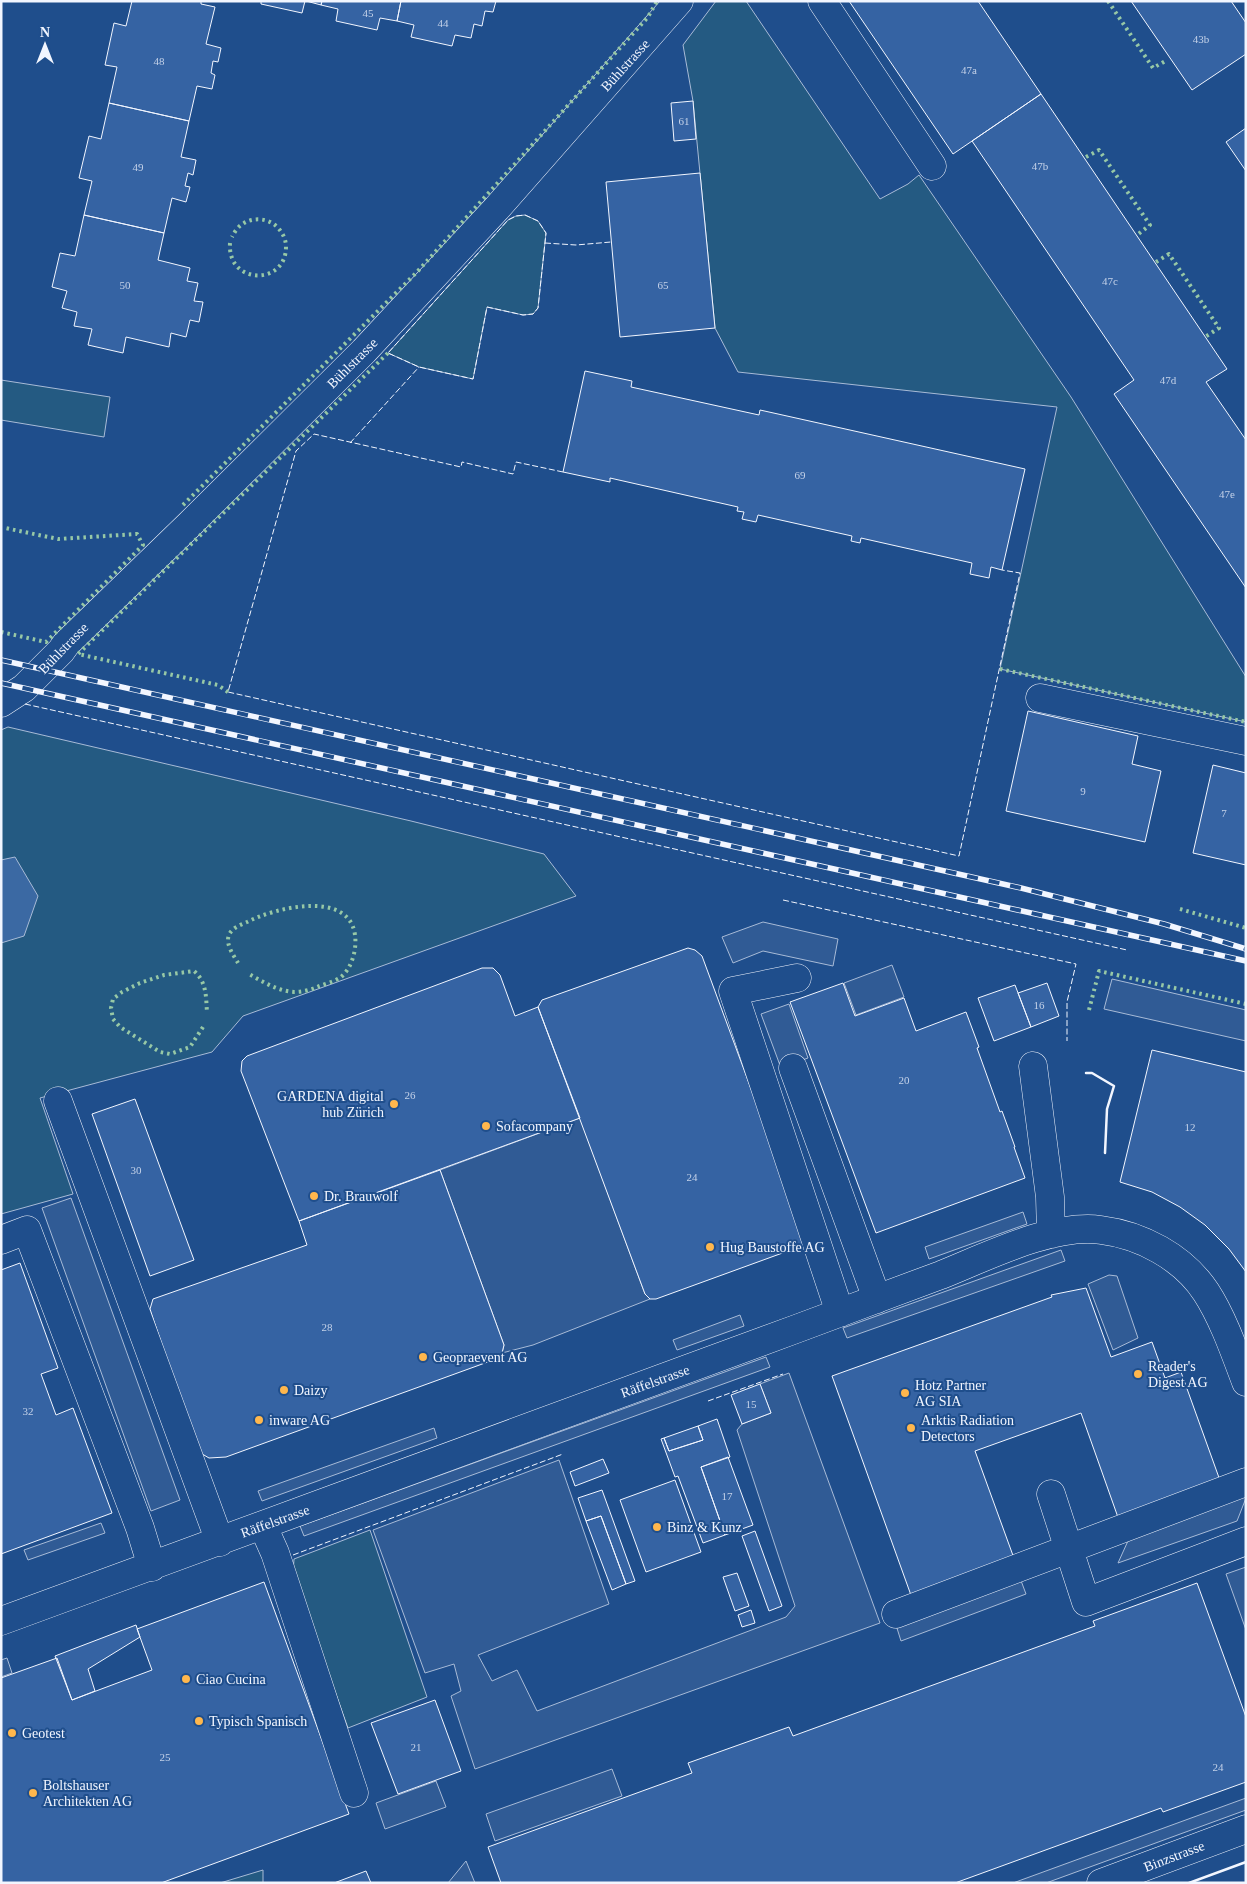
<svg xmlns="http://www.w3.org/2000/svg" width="1247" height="1884" font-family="'Times New Roman',serif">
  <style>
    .green { fill: #245a82; stroke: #a8bbd7 }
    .parking { fill: #305b95; stroke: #a8bbd7 }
    .water { fill: #3b69a3; stroke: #a8bbd7 }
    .building { fill: #3563a3; stroke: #f2f6ff }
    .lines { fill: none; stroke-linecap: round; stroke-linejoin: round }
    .minor-casing { stroke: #f2f6ff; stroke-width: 29 }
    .minor { stroke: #1f4e8c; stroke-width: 28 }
    .rail-casing { stroke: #f2f6ff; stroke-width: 5.5 }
    .rail { stroke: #1f4e8c; stroke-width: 4; stroke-dasharray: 11; stroke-linecap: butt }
    .hedge { stroke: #97c8a6; stroke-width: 4; stroke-dasharray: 2.5 4; stroke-linecap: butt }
    .fence { stroke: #f2f6ff; stroke-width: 1; stroke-dasharray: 6 2.5; stroke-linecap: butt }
    .wall { stroke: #f2f6ff; stroke-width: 2.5 }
    .poi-dot { fill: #ffb74d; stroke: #1f4e8c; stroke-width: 2 }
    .labels { text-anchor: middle; stroke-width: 4; stroke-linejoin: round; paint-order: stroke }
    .number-label { font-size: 11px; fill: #c3d1e8 }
    .street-label { font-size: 14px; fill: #f2f6ff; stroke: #1f4e8c }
    .poi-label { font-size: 14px; fill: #f2f6ff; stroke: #1f4e8c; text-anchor: start }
  </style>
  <rect width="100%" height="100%" fill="#1f4e8c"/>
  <path class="green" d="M 716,1 L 746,1 L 880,199 L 908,184 L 919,175 L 1071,397 L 1246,677 L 1246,722 L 1000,669 L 1057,407 L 738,372 L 715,328 L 693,101 L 683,45 Z
    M 525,215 L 538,221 L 546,233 L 538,308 L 533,314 L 523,315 L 487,307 L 473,379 L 419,367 L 388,353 L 508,220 L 516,216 Z
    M 1,380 L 110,397 L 104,437 L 1,420 Z
    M 8,727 L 411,821 L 544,854 L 576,896 L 243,1016 L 212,1052 L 40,1098 L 73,1194 L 1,1214 L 1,730 Z
    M 370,1530 L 427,1697 L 348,1728 L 293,1574 L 294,1559 Z
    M 263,1870 L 263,1883 L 220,1883 Z"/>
  <path class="parking" d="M 763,922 L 838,939 L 833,966 L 763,951 L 733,963 L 722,937 Z
    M 892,965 L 904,997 L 856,1015 L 844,983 Z
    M 1112,979 L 1246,1010 L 1246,1041 L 1104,1009 Z
    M 789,1004 L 808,1058 L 781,1068 L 761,1014 Z
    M 580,1118 L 645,1294 L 650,1299 L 533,1345 L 502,1353 L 504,1345 L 440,1170 Z
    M 71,1198 L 180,1500 L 151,1511 L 42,1208 Z
    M 1023,1212 L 1027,1224 L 929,1259 L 925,1247 Z
    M 1061,1250 L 1065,1261 L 847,1338 L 843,1328 Z
    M 1109,1275 L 1117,1276 L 1138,1338 L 1113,1350 L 1088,1284 Z
    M 740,1315 L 744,1326 L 677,1350 L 673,1340 Z
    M 766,1357 L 770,1367 L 304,1536 L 300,1526 Z
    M 789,1373 L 880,1623 L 475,1769 L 451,1696 L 461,1691 L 454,1664 L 425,1673 L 373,1530 L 559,1460 L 609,1604 L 478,1655 L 492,1681 L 517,1670 L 537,1711 L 786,1617 L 795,1606 L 737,1430 L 742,1424 L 771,1413 L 760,1384 Z
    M 434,1428 L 437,1438 L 262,1501 L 258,1491 Z
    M 1246,1494 L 1246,1498 L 1237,1521 L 1118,1563 L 1132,1532 Z
    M 101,1523 L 105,1533 L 28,1560 L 24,1550 Z
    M 1246,1567 L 1246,1630 L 1226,1574 Z
    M 1020,1578 L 1026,1594 L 901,1641 L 896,1625 Z
    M 7,1658 L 12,1673 L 1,1677 L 1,1660 Z
    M 612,1769 L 622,1796 L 495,1841 L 486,1814 Z
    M 436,1781 L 446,1807 L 385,1829 L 376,1803 Z
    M 1246,1798 L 1246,1810 L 1046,1883 L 1013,1883 Z
    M 466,1861 L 475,1883 L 448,1883 Z"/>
  <path class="water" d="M 15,857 L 38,896 L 24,936 L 1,943 L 1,860 Z"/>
  <path class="building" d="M 132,1 L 201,1 L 201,4 L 215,7 L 206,44 L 221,48 L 218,62 L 213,61 L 211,73 L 215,75 L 212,89 L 197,86 L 189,121 L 109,103 L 117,67 L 105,65 L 114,23 L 126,26 Z
    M 261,1 L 305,1 L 302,13 L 261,4 Z
    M 306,1 L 322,1 L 321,5 Z
    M 322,1 L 401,1 L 397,21 L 380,18 L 377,30 L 336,21 L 338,9 L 321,5 Z
    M 401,1 L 496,1 L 493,12 L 485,11 L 482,26 L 474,24 L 471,38 L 455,35 L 452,46 L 411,37 L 414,25 L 397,21 Z
    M 849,1 L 978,1 L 1041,94 L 953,154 Z
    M 1131,1 L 1231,1 L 1246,23 L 1246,54 L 1192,90 Z
    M 1041,94 L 1227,369 L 1206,382 L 1246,440 L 1246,588 L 1114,394 L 1134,380 L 972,141 Z
    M 693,101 L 696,139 L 674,141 L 671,103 Z
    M 109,103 L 189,121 L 181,157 L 196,160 L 193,175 L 188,173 L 185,186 L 190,187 L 186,202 L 172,198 L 164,233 L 84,215 L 92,181 L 79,178 L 89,136 L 101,139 Z
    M 1246,128 L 1246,171 L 1226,142 Z
    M 700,173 L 715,328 L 620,337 L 606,182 Z
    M 84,215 L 164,233 L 158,260 L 190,268 L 187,281 L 198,283 L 194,301 L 203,302 L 199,322 L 190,320 L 186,337 L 171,333 L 169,347 L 126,337 L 123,353 L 88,345 L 92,329 L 74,326 L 77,312 L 62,308 L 67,291 L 52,287 L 60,253 L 75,256 Z
    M 585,371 L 632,381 L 631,387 L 759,415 L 760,410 L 1025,469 L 1002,570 L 991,567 L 989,578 L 970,574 L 972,563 L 861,538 L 860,543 L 851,541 L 852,536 L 758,515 L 756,522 L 742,519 L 744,512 L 737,511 L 738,507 L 610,478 L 610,482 L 563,472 Z
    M 1028,711 L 1138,736 L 1132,764 L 1161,771 L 1145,842 L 1006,811 Z
    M 1213,765 L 1246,773 L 1246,865 L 1193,853 Z
    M 688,948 L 695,950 L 702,956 L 805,1235 L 805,1243 L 799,1247 L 656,1299 L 650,1299 L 645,1294 L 538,1007 L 542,1000 Z
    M 482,968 L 493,968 L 500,975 L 515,1016 L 538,1007 L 580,1118 L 299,1221 L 241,1071 L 242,1061 L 247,1056 Z
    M 843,983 L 855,1016 L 904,998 L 916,1031 L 966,1012 L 979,1047 L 977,1048 L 1000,1112 L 1002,1111 L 1015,1147 L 1014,1147 L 1025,1178 L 876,1233 L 790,1002 Z
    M 1047,983 L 1059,1016 L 1031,1027 L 1018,993 Z
    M 1015,985 L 1031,1027 L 994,1041 L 978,998 Z
    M 1152,1050 L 1246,1072 L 1246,1272 L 1229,1249 L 1205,1225 L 1180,1207 L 1152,1192 L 1120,1182 Z
    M 135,1099 L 194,1260 L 150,1276 L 92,1114 Z
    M 440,1170 L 504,1345 L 502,1353 L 496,1359 L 226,1457 L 209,1458 L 197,1451 L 150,1309 L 153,1299 L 307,1245 L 299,1221 Z
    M 20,1263 L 58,1368 L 41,1374 L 56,1415 L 73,1408 L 112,1513 L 1,1554 L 1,1270 Z
    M 1086,1288 L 1111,1357 L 1152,1342 L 1165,1378 L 1181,1372 L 1222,1486 L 1120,1523 L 1081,1413 L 975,1451 L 1015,1561 L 912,1598 L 832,1376 L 1052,1297 L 1051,1295 Z
    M 760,1384 L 771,1413 L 742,1424 L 731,1395 Z
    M 717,1419 L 730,1457 L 701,1467 L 725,1535 L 703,1543 L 678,1476 L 675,1477 L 661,1439 L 664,1438 L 669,1451 L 703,1440 L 698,1426 Z
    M 698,1426 L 703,1440 L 669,1451 L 664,1438 Z
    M 728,1457 L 753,1525 L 725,1535 L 701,1467 Z
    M 603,1459 L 609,1473 L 575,1486 L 570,1472 Z
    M 675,1480 L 701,1552 L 646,1572 L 620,1500 Z
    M 602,1490 L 635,1581 L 626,1584 L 601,1516 L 586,1521 L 578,1498 Z
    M 601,1516 L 626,1584 L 612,1590 L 586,1521 Z
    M 755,1531 L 782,1606 L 769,1611 L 742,1536 Z
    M 737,1573 L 749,1606 L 735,1611 L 723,1577 Z
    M 264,1582 L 349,1814 L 161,1883 L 1,1883 L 1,1678 L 57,1658 L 72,1700 L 152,1670 L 137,1629 Z
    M 1197,1583 L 1246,1717 L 1246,1782 L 1163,1812 L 1161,1808 L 955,1883 L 501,1883 L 488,1847 L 692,1773 L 688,1763 L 789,1727 L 793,1736 L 1095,1626 L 1093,1621 Z
    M 751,1610 L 755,1623 L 742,1627 L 738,1615 Z
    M 136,1625 L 140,1637 L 88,1669 L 95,1691 L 72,1700 L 55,1656 Z
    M 435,1700 L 461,1771 L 398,1794 L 371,1723 Z
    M 366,1871 L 371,1883 L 334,1883 Z"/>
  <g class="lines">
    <g class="minor-casing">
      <path id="minor" d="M 822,1 L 932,166
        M 1040,698 L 1246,741
        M 1,703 L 24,688 L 61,651 L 66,644 L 190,524 L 364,351 L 497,208 L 679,1
        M 797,978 L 733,991 L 840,1313
        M 1033,1066 L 1050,1197 L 1051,1234
        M 793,1068 L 877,1299
        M 58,1101 L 220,1542
        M 1,1240 L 27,1230 L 140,1528 L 152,1567
        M 1051,1494 L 1086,1602 L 1246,1541
        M 263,1526 L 275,1553 L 354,1793
        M 896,1614 L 1246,1482
        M 1,1621 C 266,1523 532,1428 796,1329 C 845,1311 893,1293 941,1275 C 986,1257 1053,1223 1101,1230 C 1141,1235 1183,1257 1206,1292 C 1223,1318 1235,1353 1246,1382
        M 1101,1883 L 1246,1829"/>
    </g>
    <use href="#minor" class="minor"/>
    <g class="rail-casing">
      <path id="rail" d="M 1,660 L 1021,888 L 1164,924 L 1246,949
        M 1,683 L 1246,961"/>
    </g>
    <use href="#rail" class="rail"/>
    <path class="hedge" d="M 1108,1 L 1153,68 L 1167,60
      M 1086,157 L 1099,150 L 1150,225 L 1137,235
      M 230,243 C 227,285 286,286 286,247 C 286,241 284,235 279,229 C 270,218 253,216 241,225 C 237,228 234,233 232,237
      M 1156,262 L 1169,254 L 1219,328 L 1205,337
      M 183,505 L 417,272 L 648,17 L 657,1
      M 1,632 L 46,642 L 143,545 L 137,534 L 58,539 L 5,528
      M 1000,669 L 1246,722
      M 228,692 L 218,685 L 78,654 L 388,353
      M 1180,909 L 1246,928
      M 238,963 C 234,956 225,944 229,935 C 232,928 240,925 247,922 C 274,908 349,889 355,935 C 357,949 352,968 341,977 C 334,982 324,984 317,987 C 310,990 302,992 294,992 C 278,991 263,982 249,974
      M 1089,1010 L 1099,971 L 1246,1004
      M 203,1027 L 190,1047 L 170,1054 L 160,1052 L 120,1027 L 113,1019 L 111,1008 L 113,999 L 122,992 L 140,983 L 164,975 L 194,971 C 207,982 206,998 207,1013"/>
    <path class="fence" d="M 525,215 L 538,221 L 546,233 L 538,308 L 533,314 L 523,315 L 487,307 L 473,379 L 419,367 L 388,353 L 508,220 L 516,216 Z
      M 545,243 L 576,245 L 611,242
      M 350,443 L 419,367
      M 563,472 L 516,462 L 513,474 L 462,462 L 461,467 L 314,434 L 296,451 L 228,692 L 959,856 L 1020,573 L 1002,570
      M 25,704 L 1127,950
      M 783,900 L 1076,964 L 1067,1002 L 1067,1041
      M 708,1401 L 783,1374
      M 293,1555 L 563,1454"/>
    <path class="wall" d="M 1086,1073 L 1092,1073 L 1114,1086 L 1107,1109 L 1105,1153
      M 1189,1883 L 1246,1862"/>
  </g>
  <g class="poi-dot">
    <circle cx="394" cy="1104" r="5"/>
    <circle cx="486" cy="1126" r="5"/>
    <circle cx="314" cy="1196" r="5"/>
    <circle cx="710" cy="1247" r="5"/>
    <circle cx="423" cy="1357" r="5"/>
    <circle cx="1138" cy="1374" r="5"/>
    <circle cx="284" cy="1390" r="5"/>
    <circle cx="905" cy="1393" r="5"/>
    <circle cx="259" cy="1420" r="5"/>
    <circle cx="911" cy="1428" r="5"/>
    <circle cx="657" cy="1527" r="5"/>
    <circle cx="186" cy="1679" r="5"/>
    <circle cx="199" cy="1721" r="5"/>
    <circle cx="12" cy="1733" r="5"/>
    <circle cx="33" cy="1793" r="5"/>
  </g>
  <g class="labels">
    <g class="number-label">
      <text x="368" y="17">45</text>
      <text x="443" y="27">44</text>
      <text x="1201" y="43">43b</text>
      <text x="159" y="65">48</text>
      <text x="969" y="74">47a</text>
      <text x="684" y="125">61</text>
      <text x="1040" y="170">47b</text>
      <text x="138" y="171">49</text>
      <text x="1110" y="285">47c</text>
      <text x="125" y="289">50</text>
      <text x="663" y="289">65</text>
      <text x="1168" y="384">47d</text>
      <text x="800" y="479">69</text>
      <text x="1227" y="498">47e</text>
      <text x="1083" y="795">9</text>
      <text x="1224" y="817">7</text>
      <text x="1039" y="1009">16</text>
      <text x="904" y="1084">20</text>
      <text x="410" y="1099">26</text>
      <text x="1190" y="1131">12</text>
      <text x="136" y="1174">30</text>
      <text x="692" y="1181">24</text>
      <text x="327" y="1331">28</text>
      <text x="751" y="1408">15</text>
      <text x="28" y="1415">32</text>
      <text x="727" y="1500">17</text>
      <text x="416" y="1751">21</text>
      <text x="165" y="1761">25</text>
      <text x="1218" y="1771">24</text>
    </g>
    <g class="street-label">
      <text transform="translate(625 65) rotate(-48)" y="5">Bühlstrasse</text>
      <text transform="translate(352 363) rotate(-45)" y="5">Bühlstrasse</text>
      <text transform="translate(63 648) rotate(-46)" y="5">Bühlstrasse</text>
      <text transform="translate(655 1381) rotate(-20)" y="5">Räffelstrasse</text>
      <text transform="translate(275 1521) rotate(-20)" y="5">Räffelstrasse</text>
      <text transform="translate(1174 1856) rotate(-21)" y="5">Binzstrasse</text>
    </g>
    <g class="poi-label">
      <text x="384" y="1101" text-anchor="end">GARDENA digital<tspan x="384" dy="16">hub Zürich</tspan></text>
      <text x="496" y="1131">Sofacompany</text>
      <text x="324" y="1201">Dr. Brauwolf</text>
      <text x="720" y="1252">Hug Baustoffe AG</text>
      <text x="433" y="1362">Geopraevent AG</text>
      <text x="1148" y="1371">Reader's<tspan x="1148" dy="16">Digest AG</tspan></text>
      <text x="915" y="1390">Hotz Partner<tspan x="915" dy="16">AG SIA</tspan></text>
      <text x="294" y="1395">Daizy</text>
      <text x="269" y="1425">inware AG</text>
      <text x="921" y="1425">Arktis Radiation<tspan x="921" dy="16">Detectors</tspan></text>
      <text x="667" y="1532">Binz &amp; Kunz</text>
      <text x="196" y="1684">Ciao Cucina</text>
      <text x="209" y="1726">Typisch Spanisch</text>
      <text x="22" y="1738">Geotest</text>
      <text x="43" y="1790">Boltshauser<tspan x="43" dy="16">Architekten AG</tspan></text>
    </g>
  </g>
  <rect width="1247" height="1884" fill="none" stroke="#f2f6ff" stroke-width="5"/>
  <g transform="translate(45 45)" stroke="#1f4e8c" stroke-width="4" paint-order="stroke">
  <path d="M0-4L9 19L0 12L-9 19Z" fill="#f2f6ff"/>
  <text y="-8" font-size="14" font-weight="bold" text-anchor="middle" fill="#f2f6ff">N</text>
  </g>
</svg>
